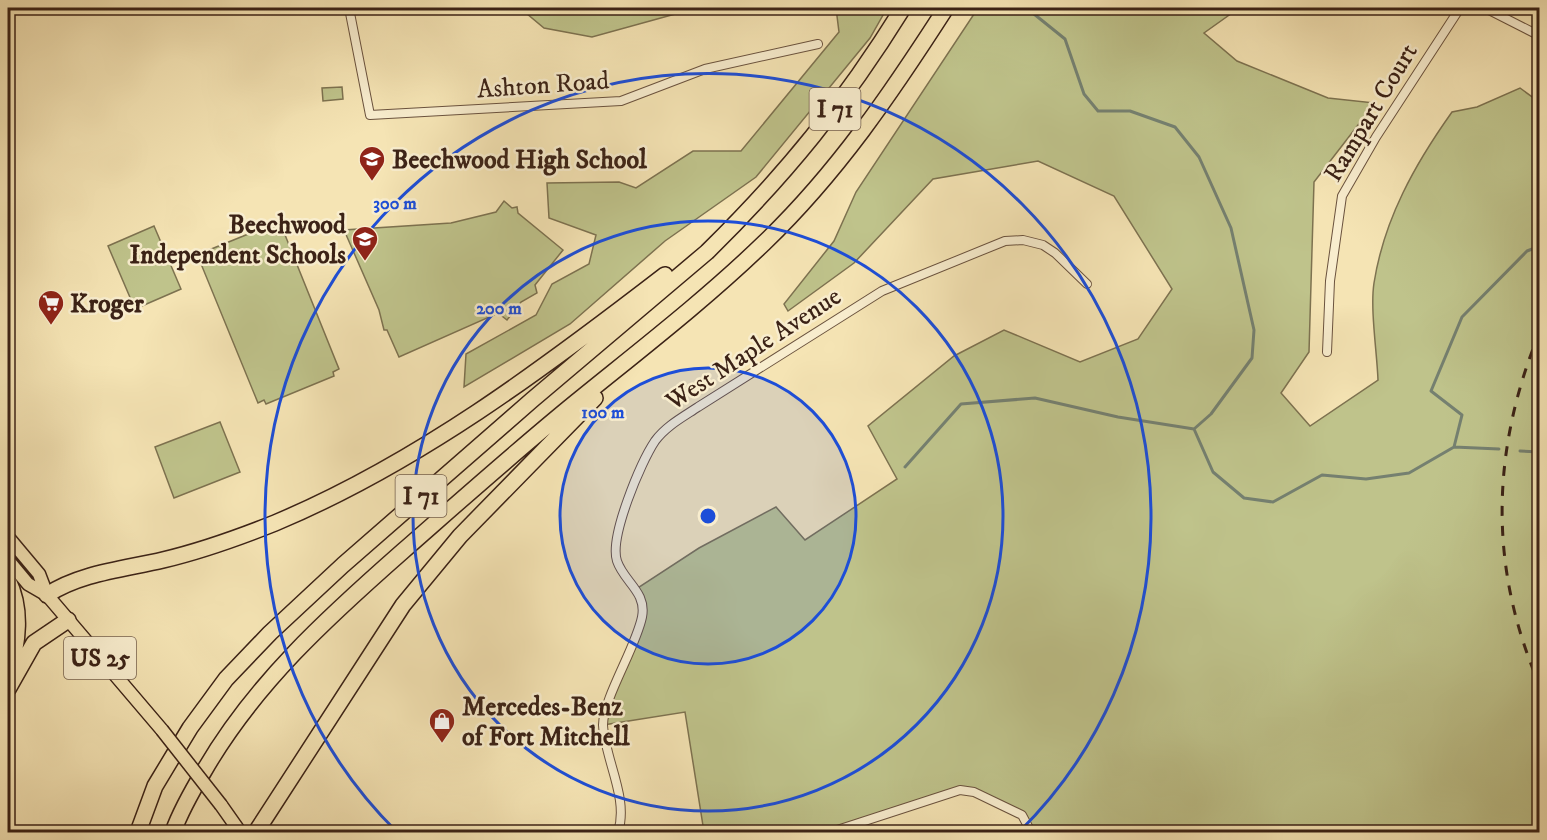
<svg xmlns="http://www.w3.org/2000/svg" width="1547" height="840" font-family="'IM FELL DW Pica',serif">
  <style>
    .green { fill: #bfc38b; stroke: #7d7250; stroke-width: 1.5 }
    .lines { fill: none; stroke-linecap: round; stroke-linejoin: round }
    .stream { stroke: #758070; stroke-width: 3 }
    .street-casing { stroke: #6a523e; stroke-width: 10 }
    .primary-casing { stroke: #3b2216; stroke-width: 15 }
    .highway-casing { stroke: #3b2216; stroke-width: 18 }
    .street { stroke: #f8edce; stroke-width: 8 }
    .primary { stroke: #f5e4b4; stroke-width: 12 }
    .highway { stroke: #f5e4b4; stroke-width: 15 }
    .rail { stroke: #3b2216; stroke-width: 3; stroke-dasharray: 10 10; stroke-linecap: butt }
    .primary-bridge-casing { stroke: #3b2216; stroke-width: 15; stroke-linecap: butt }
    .primary-bridge { stroke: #f5e4b4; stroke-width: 12 }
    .ring { fill: none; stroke: #1d4ed8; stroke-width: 3 }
    .labels { text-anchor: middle; stroke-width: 5; stroke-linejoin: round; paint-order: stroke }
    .shield { fill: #f8edce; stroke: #745f4d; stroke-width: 1.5 }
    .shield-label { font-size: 24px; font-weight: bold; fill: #3b2216 }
    .street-label { font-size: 26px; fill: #3b2216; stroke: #f8edce }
    .poi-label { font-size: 26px; font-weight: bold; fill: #3b2216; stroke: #f8edce; text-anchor: start }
    .centre { fill: #1d4ed8; stroke: #f8edce; stroke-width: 3 }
    .ring-label { font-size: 18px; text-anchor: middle; font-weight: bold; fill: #1d4ed8; stroke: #f8edce; stroke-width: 5; stroke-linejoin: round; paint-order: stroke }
  </style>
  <rect width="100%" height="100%" fill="#f5e4b4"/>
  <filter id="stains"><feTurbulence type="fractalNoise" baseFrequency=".00333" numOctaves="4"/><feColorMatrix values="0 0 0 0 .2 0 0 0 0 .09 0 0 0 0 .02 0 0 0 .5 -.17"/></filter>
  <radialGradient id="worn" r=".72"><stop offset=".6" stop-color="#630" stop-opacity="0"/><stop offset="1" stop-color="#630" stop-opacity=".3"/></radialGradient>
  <path class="green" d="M 520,8 L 697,8 L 592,37 L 544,28 Z
    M 836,8 L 887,8 L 870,38 L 756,177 L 665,241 L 570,324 L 464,387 L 466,354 L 536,315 L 552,284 L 589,264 L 596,235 L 549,218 L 547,183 L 619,182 L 636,188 L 693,151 L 741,151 L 839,32 Z
    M 978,8 L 1111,8 L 1124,11 L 1196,13 L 1204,8 L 1239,8 L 1204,33 L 1237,61 L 1328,98 L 1375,103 L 1314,182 L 1309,352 L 1281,393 L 1310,426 L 1378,380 C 1377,352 1370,309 1374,283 C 1384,219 1415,164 1452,112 L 1477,107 L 1520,88 L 1539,102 L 1539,832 L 1031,832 L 1027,821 L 967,790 L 831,832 L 704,832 L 685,712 L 603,725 L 642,618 L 636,589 L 699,548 L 776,507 L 805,540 L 897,479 L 868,426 L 954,356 L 1004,330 L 1080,362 L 1138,339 L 1172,289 L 1114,196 L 1038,161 L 933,179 L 854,263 L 788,311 L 784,304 L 834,241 L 856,192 Z
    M 342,87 L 343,99 L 323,101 L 322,88 Z
    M 504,201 L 512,208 L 517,207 L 518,213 L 563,250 L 535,285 L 537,293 L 521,302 L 507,320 L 498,313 L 399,357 L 387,330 L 384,330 L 379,310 L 344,230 L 451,223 L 496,212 Z
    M 273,224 L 275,228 L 281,225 L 339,369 L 333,372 L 334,376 L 266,404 L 264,400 L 258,403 L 199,259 L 206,256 L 204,252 Z
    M 154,226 L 181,289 L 135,309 L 108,246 Z
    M 220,422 L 240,472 L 174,498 L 155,447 Z"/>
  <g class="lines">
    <path class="stream" d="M 1034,14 L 1065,39 L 1084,94 L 1098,111 L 1130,111 L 1175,127 L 1199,157 L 1231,228 L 1254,330 L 1252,358 L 1211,414 L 1194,429
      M 1194,429 L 1213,472 L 1244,498 L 1273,502 L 1322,475 L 1366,479 L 1409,473 L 1454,447 L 1499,449
      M 1454,447 L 1462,415 L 1431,391 L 1462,317 L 1527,251 L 1540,246
      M 1520,451 L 1540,452
      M 905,467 L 961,404 L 1035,398 L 1118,417 L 1194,429"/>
    <g class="street-casing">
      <path id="street" d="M 349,8 L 370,115 L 621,101 L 705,69 L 818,44
        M 1485,8 L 1540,36
        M 1327,352 L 1330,281 L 1342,196 L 1376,137 L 1460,8
        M 618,832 C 629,798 605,760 603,725 C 603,699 636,647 642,617 C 647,592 624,582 617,561 C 609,537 641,462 655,441 C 666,426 683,417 698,407 L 882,291 L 1005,241 L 1023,240 L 1043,245 L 1055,253 L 1087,284
        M 831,832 L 960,790 L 974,792 L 1022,815 L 1031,832"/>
    </g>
    <g class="primary-casing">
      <path id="primary" d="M 8,537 L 39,574 L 47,595 L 162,730
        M 8,560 L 28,584 L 47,595
        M 221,805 L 240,832"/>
    </g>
    <g class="highway-casing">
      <path id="highway" d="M 8,580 C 22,608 19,644 8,673
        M 47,595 C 80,573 125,569 163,560 C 201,551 240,537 275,523 C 418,463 543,369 665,275
        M 8,689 L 34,643 L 68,620
        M 138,832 L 155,786 L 190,728 L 226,679 L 270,633 L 343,565 L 532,400 L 707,252 C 787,173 844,103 903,8
        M 173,832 C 181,810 192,791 204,771 C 254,684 328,617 403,551 C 460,501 517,450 576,402 C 640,350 705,300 764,243 C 837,173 892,92 946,8
        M 256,832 L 403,605 L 460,536 L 595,398"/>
    </g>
    <use href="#street" class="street"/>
    <use href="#primary" class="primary"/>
    <use href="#highway" class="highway"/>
    <path class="rail" d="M 1540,331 C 1491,450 1488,567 1540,686"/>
    <g class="primary-bridge-casing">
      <path id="primary-bridge" d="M 162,730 L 221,805"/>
    </g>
    <use href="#primary-bridge" class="primary-bridge"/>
  </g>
  <circle cx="708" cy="516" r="148" fill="#1d4ed8" fill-opacity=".12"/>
  <g class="ring">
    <circle cx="708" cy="516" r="148"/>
    <circle cx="708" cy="516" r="295"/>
    <path d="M397 832A443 443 0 1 1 1019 832"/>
  </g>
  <defs>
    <g id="school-pin" transform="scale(1.35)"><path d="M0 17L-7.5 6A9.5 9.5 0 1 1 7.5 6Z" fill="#8f2418" stroke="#f8edce"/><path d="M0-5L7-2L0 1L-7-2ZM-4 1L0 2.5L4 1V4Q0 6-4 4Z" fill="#fff"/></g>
    <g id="supermarket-pin" transform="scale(1.35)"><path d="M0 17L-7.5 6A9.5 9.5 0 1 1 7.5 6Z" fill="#8f2418" stroke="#f8edce"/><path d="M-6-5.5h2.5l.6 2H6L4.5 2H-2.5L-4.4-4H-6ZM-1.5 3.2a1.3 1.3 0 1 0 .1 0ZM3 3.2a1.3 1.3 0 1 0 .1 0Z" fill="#fff"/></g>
    <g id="shop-pin" transform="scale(1.35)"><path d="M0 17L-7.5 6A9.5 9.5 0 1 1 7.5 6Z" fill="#8f2418" stroke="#f8edce"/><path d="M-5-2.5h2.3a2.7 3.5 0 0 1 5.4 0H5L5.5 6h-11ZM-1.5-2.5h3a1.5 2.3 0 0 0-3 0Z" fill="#fff"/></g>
  </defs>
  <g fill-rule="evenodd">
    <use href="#school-pin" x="372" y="159"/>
    <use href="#school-pin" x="365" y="239"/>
    <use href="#supermarket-pin" x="51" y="303"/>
    <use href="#shop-pin" x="442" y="721"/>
  </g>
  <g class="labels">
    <g class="shield">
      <rect x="809.5" y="88" width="51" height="42" rx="4.5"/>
      <rect x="395.5" y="475" width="51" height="42" rx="4.5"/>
      <rect x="64" y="637" width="72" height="42" rx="4.5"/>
    </g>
    <g class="shield-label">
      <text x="835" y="117">I 71</text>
      <text x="421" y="504">I 71</text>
      <text x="100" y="666">US 25</text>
    </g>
    <g class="street-label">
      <text transform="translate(543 84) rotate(-4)" y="9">Ashton Road</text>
      <text transform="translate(1370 112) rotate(-59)" y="9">Rampart Court</text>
      <text transform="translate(753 348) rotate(-33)" y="9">West Maple Avenue</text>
    </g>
    <g class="poi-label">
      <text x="392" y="168">Beechwood High School</text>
      <text x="346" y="233" text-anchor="end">Beechwood<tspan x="346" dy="30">Independent Schools</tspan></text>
      <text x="70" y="312">Kroger</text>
      <text x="462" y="715">Mercedes-Benz<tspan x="462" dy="30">of Fort Mitchell</tspan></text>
    </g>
  </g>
  <circle cx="708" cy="516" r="9" class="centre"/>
  <g class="ring-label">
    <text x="395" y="209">300 m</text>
    <text x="499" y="314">200 m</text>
    <text x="603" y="418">100 m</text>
  </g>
  <rect width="1547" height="840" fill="none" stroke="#f5e4b4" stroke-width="30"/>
  <rect x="9" y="9" width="1529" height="822" fill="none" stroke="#3b2216" stroke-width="3"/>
  <rect x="15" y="15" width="1517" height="810" fill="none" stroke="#3b2216" stroke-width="1.5"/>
  <rect width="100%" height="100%" filter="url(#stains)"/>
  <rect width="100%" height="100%" fill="url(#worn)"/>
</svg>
